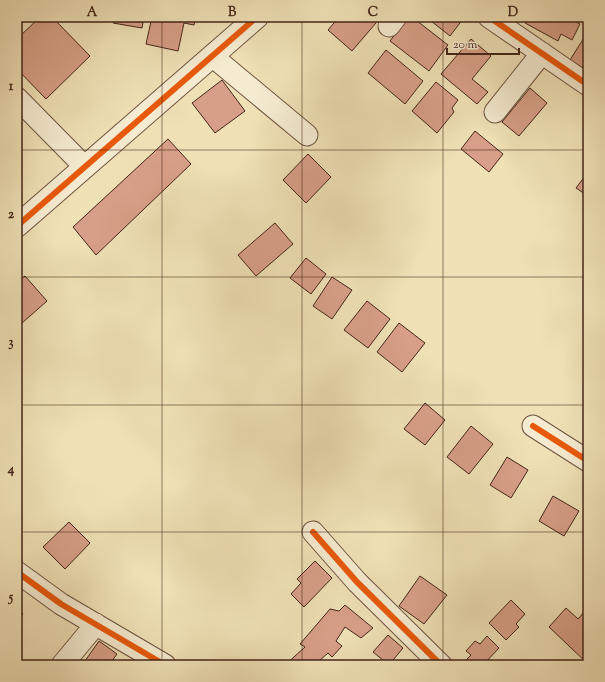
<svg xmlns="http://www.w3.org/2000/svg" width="605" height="682" font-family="'Sorts Mill Goudy',serif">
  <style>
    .building { fill: #d79f87; stroke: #442518 }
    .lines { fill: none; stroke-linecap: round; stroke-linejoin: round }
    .minor-casing { stroke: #6f5440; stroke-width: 23 }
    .tertiary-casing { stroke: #6f5440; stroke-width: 24 }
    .minor { stroke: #f5ebd0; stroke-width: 21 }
    .tertiary { stroke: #f5ebd0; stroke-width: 22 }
    .cycleway-casing { stroke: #f5ebd0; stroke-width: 8 }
    .cycleway { stroke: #e8590c; stroke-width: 6 }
    .grid { fill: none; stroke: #442518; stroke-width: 1; stroke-opacity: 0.55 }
    .neatline { fill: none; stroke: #442518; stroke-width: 1.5 }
    .grid-label { font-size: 13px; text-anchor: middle; font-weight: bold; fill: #442518 }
  </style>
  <rect width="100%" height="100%" fill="#efe0b6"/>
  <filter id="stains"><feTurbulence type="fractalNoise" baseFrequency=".005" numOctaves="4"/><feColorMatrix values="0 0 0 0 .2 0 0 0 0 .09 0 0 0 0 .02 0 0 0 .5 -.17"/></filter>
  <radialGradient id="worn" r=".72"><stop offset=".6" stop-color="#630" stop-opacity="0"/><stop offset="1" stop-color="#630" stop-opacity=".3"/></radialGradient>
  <path class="building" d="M 40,17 L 52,17 L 90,56 L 46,99 L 17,69 L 17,39 Z
    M 114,17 L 144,17 L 142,28 L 113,23 Z
    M 152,17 L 157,17 L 163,19 L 164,17 L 196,17 L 194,25 L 184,23 L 178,51 L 146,44 Z
    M 339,17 L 381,17 L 352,51 L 328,30 Z
    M 408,17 L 412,17 L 448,45 L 429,71 L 390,41 Z
    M 426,17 L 461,17 L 463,19 L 450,36 Z
    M 508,17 L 520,17 L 517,23 Z
    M 528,17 L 566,17 L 580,24 L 572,40 L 561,34 L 558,41 L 525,23 Z
    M 587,33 L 588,34 L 588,71 L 570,60 Z
    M 471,39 L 491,56 L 472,79 L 488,92 L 477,104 L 441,74 Z
    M 386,50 L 423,81 L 405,104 L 368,73 Z
    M 222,80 L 245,111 L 215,133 L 192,103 Z
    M 436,82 L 458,100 L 452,108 L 454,112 L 437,133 L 412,111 Z
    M 530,88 L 547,103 L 519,136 L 502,122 Z
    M 475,131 L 503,154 L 489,172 L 461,149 Z
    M 168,139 L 191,164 L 96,255 L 73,227 Z
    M 308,154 L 331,177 L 306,203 L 283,180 Z
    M 588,172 L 588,196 L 576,188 Z
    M 275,223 L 293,244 L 256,276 L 238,255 Z
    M 306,258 L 326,274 L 311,294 L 290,278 Z
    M 25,276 L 47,301 L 22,323 L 17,316 L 17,282 Z
    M 332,277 L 352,290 L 332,319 L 313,306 Z
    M 367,301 L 390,319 L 368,348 L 344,330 Z
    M 399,323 L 425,343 L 402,372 L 377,352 Z
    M 425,403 L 445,420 L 425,445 L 404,429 Z
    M 471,426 L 493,444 L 469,474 L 447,457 Z
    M 507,457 L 528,470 L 511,498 L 490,485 Z
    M 553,496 L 579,511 L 564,536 L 539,521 Z
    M 69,522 L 90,543 L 65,569 L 43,547 Z
    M 315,561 L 332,578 L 304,607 L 291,594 L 301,583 L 297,579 Z
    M 420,576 L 447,595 L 424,624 L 399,606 Z
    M 511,600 L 525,614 L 516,624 L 519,627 L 506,640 L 489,623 Z
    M 345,605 L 373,628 L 361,638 L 345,627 L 336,641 L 342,646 L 332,657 L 328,653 L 319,661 L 322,665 L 285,665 L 305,647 L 300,644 L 330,609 L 339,611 Z
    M 17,608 L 23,614 L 17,621 Z
    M 566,608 L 578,619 L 584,612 L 588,616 L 588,664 L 549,627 Z
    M 388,635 L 403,648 L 389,665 L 373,652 Z
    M 487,636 L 499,648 L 483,665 L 469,665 L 465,661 L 471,655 L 466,651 L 475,641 L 480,644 Z
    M 99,641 L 117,654 L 109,665 L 90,665 L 85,661 Z"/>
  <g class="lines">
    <g class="minor-casing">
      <path id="minor" d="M 489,17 L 588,85
        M 389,26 L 396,17
        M 212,56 L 307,135
        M 17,98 L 85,167
        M 495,112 L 542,53
        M 533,426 L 588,461
        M 313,532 L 357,582 L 441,665
        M 17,572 L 61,604 L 165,665
        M 62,665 L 96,624"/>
    </g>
    <g class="tertiary-casing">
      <path id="tertiary" d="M 17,226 L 257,17"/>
    </g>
    <use href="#minor" class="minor"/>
    <use href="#tertiary" class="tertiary"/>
    <g class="cycleway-casing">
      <path id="cycleway" d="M 489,17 L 588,85
        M 17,226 L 257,17
        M 533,426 L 588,461
        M 313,532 L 357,582 L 441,665
        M 17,572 L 61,604 L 165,665"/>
    </g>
    <use href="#cycleway" class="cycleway"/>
  </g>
  <path class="grid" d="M 162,17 L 162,665M 302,17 L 302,665M 443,17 L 443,665M 17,150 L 588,150M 17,277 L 588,277M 17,405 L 588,405M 17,532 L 588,532"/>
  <rect width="605" height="682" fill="none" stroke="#efe0b6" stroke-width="44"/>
  <path d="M447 48v6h72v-6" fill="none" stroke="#442518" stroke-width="2"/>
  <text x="453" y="48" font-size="12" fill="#442518" stroke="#f5ebd0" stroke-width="3" paint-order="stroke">20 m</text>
  <rect x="22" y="22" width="561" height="638" class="neatline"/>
  <g class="grid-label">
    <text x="92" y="16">A</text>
    <text x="232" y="16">B</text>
    <text x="373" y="16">C</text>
    <text x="513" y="16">D</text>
    <text x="11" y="90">1</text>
    <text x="11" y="218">2</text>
    <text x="11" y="346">3</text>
    <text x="11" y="473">4</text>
    <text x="11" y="601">5</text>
  </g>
  <rect width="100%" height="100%" filter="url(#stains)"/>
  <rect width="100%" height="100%" fill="url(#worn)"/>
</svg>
